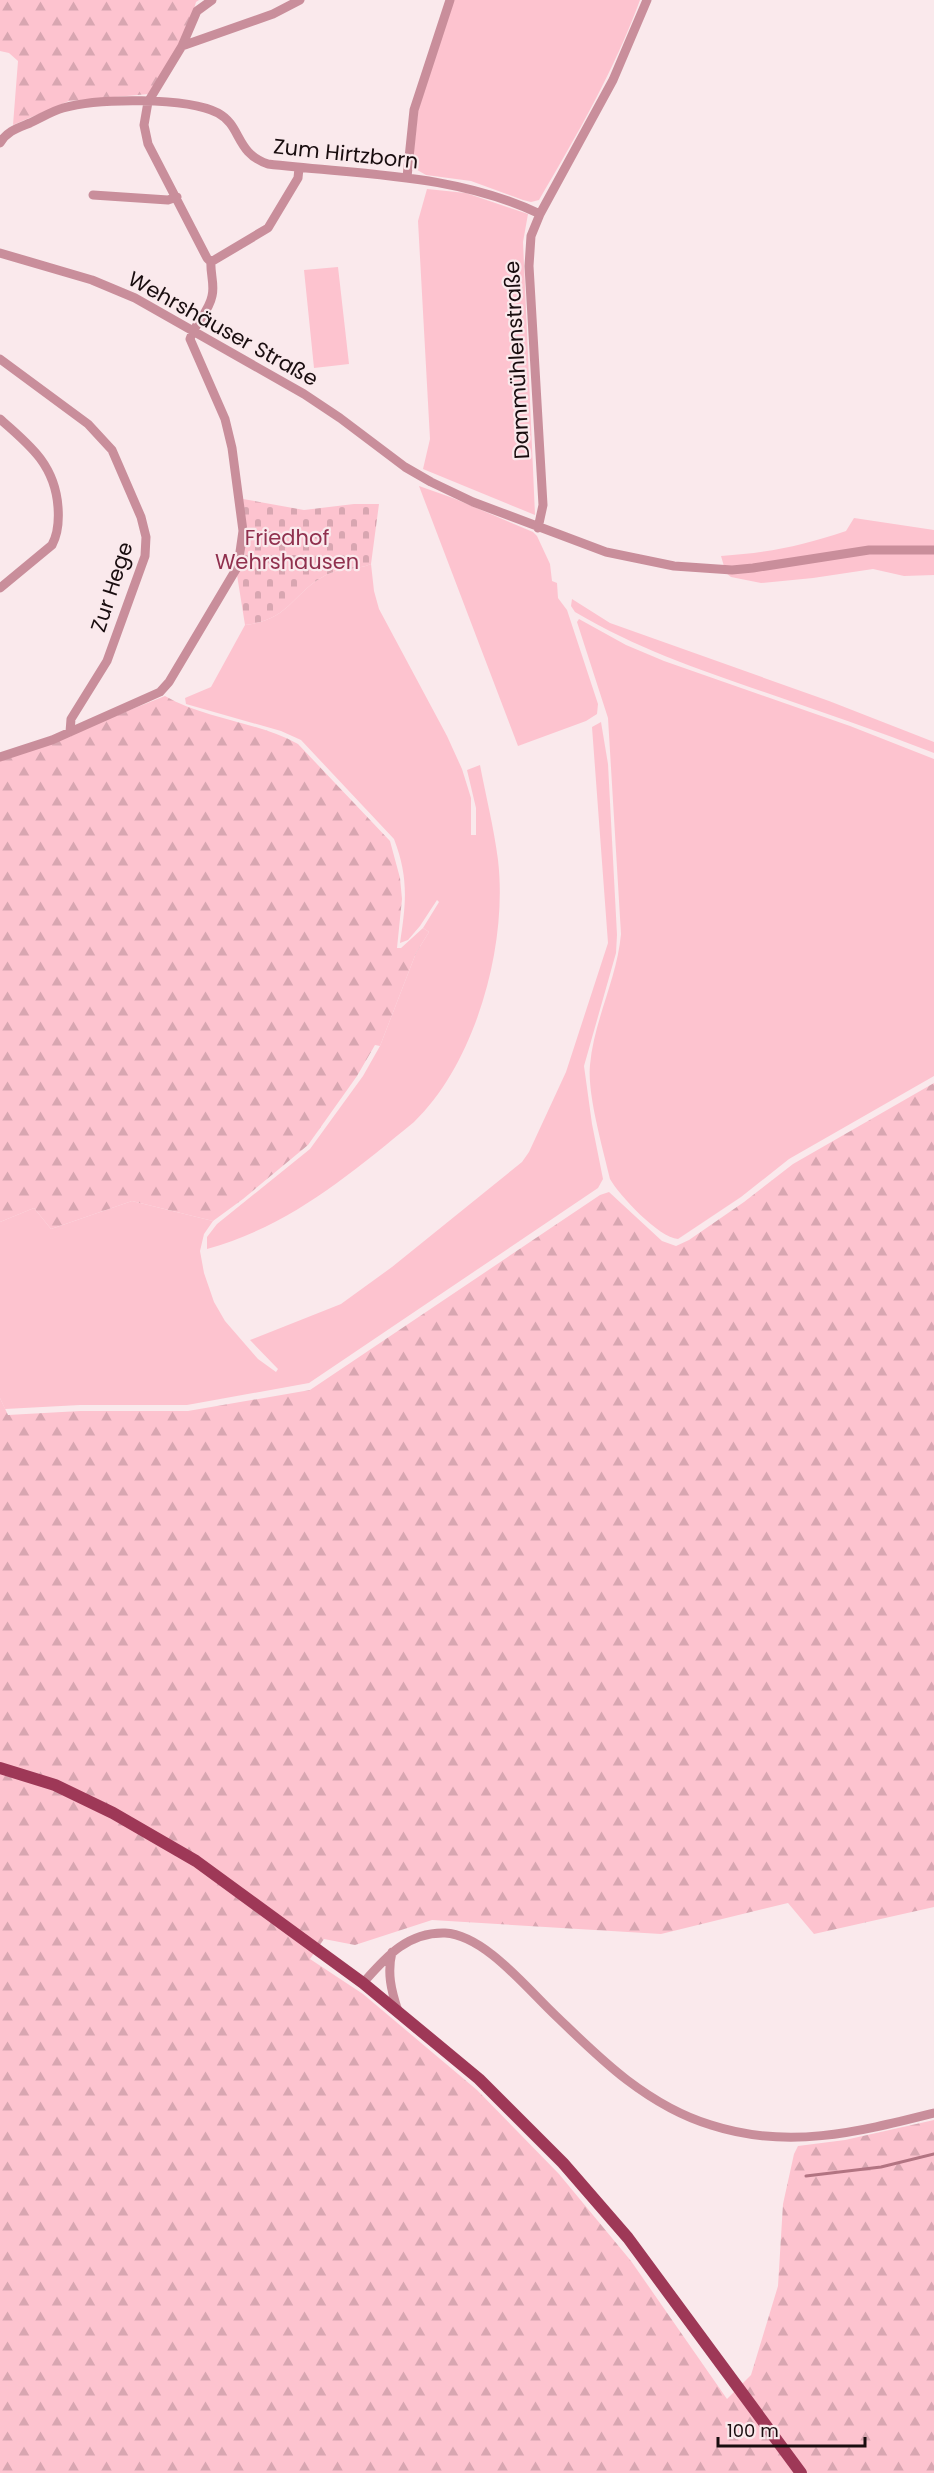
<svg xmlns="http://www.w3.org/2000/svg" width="934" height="2473" font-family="Poppins,sans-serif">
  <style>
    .green { fill: #fdc3cf }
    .forest { fill: url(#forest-firs) }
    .cemetery { fill: url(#cemetery-stones) }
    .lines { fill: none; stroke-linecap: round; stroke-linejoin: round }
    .stream { stroke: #b27482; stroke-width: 3 }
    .minor { stroke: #c98e9b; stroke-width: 9 }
    .major { stroke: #9e3857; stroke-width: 12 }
    .labels { text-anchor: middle; stroke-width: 4.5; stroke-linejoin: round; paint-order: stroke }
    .street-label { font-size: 21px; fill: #190d0f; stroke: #fae9ec }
    .park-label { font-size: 21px; fill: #90304e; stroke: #fae9ec }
  </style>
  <defs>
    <pattern id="forest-firs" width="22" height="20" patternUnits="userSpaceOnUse" patternTransform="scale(1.5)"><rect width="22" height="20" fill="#fdc3cf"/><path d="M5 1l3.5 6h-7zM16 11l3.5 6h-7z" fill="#d8a6b1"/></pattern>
    <pattern id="cemetery-stones" width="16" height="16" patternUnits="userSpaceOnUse" patternTransform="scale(1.5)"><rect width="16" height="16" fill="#fdc3cf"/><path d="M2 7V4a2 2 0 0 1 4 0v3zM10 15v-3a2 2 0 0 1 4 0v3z" fill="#d8a6b1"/></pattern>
  </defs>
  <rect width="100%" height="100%" fill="#fae9ec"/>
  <path class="green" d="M 453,0 L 640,0 C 614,71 577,135 539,200 L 531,202 L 523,200 L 471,181 L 426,175 L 412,167 L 418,111 Z
    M 427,189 L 466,193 L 528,214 L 523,242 L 535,515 L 423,469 L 430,439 L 418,221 Z
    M 338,267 L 349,364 L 314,368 L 304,270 Z
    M 419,486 L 453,498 L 533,532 L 537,536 L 550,564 L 552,581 L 557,583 L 558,598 L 567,610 L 598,704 L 597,714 L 586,721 L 518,746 Z
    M 854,518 L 934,530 L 934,575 L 904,576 L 873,569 L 813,578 L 761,583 L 731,577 L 726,573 L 721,556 C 768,553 801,546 846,531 Z
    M 371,564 L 374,591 L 379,609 L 447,736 L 462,769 L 471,798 L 471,835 L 476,835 L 476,808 L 467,770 L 480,765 C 486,797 494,828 498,860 C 508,945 476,1062 414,1122 C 349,1175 290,1226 207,1249 L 207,1237 L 217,1224 L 310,1149 L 363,1076 L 380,1046 L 416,953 L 429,932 L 423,928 L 439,902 L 437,900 L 420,926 L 408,940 L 400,943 C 406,903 409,878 394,839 L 301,740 L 281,731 L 186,704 L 185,698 L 211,687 L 245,625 C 290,620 292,593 326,575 C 340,568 357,570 371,564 Z
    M 572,599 L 610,623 L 829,701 L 934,742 L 934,753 C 877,731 819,711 761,691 C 695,668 636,648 575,612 L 571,606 Z
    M 579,619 L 626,645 L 664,661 L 850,726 L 934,759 L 934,1076 L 789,1159 L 741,1197 L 678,1239 C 659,1238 619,1195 610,1179 C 603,1149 587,1094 590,1065 C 594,1020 617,979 621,934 L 608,718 L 577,622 Z
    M 601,722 L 608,764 L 617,935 L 616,953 L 584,1066 L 592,1124 L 603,1179 L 598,1188 L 309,1383 L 187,1405 L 80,1405 L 5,1409 L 0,1398 L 0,1222 L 34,1208 L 51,1229 L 132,1201 L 213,1221 L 204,1234 L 200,1251 L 204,1273 L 214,1302 L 225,1321 L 258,1359 L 276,1372 L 278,1369 L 250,1340 L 341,1304 L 392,1267 L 522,1162 L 529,1152 L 566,1072 L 608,943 L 592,727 Z"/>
  <path class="forest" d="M 0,0 L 199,0 L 196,2 L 185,41 L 149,94 L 69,101 L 13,125 L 18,61 L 9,53 L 0,51 Z
    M 165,696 C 207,720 256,721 298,744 L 390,841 L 400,878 L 402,899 L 397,948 L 401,948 L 423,928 L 429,932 L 416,953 L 380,1046 L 375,1045 L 357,1076 L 308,1145 L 243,1199 L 213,1221 L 132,1201 L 51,1229 L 34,1208 L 0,1222 L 0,757 L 72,733 Z
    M 934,1083 L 934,1907 L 814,1934 L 788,1903 L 661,1934 L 432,1920 L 355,1945 L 324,1939 L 310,1959 L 363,1994 L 477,2090 L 559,2174 L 631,2261 L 727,2399 L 751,2375 L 778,2286 L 783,2204 L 794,2154 L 798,2146 L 845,2140 L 934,2120 L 934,2473 L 0,2473 L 0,1398 L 8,1415 L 80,1411 L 188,1411 L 310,1390 L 600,1195 L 609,1192 L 662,1241 L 676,1246 L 689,1240 L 744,1202 L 793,1164 Z"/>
  <path class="cemetery" d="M 243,499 L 304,510 L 354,504 L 379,504 L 371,564 C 357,570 340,568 326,575 C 292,593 290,620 245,625 L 237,575 L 244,562 L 246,532 Z"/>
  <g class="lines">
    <path class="stream" d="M 806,2176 L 881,2167 L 934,2154"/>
    <path class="minor" d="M 182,46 L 273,14 L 300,0
      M 0,143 C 7,131 18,128 30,123 C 41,118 52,111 63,108 C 97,98 187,97 218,113 C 242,126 235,153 268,164 C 360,175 454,173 540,214
      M 407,177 L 414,110 L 450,0
      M 93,195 L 168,200 L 177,197
      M 0,253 L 92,280 L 135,298 L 304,394 L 340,418 L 405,467 L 431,482 L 473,502 L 606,552 L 674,566 L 732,570 L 753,568 L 869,550 L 934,550
      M 211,262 L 207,258 L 148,144 L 144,125 L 148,102 L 182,46 L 197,11 L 212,0
      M 211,262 L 268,228 L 298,178 L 299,168
      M 0,359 L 88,424 L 112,450 L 141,517 L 146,537 L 145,556 L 107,661 L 71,719 L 70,732
      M 0,419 C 30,445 55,465 58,507 C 59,520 58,534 52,545 L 0,588
      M 538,528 L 543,505 L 529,266 L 531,236 L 540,214 L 613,80 L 647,0
      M 0,757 L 52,740 L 160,692 L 169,682 L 238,566 L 243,531 L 232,448 L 225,419 L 190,339 C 195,323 209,312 212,296 C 215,285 210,273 211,262
      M 392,1952 C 387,1973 391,1990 398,2011
      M 363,1983 C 386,1957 407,1932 445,1933 C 485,1935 528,1990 556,2016 C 579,2038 602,2061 627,2080 C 652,2099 681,2116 711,2125 C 788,2150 858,2132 934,2113"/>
    <path class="major" d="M 0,1768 L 55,1785 L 113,1813 L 196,1861 L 363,1983 L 479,2079 L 563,2163 L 628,2238 L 801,2473"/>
  </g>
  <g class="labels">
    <g class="street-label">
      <text transform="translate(346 154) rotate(6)" y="7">Zum Hirtzborn</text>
      <text transform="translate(223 329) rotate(29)" y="7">Wehrshäuser Straße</text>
      <text transform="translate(517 360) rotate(-93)" y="7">Dammühlenstraße</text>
      <text transform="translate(112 587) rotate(-72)" y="7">Zur Hege</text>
    </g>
    <g class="park-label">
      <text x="287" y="545">Friedhof<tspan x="287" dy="24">Wehrshausen</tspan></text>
    </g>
  </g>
  <path d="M718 2437v9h147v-9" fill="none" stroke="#190d0f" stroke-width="3"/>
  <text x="727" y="2437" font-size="18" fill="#190d0f" stroke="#fae9ec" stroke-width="4.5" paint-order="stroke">100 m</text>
</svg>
